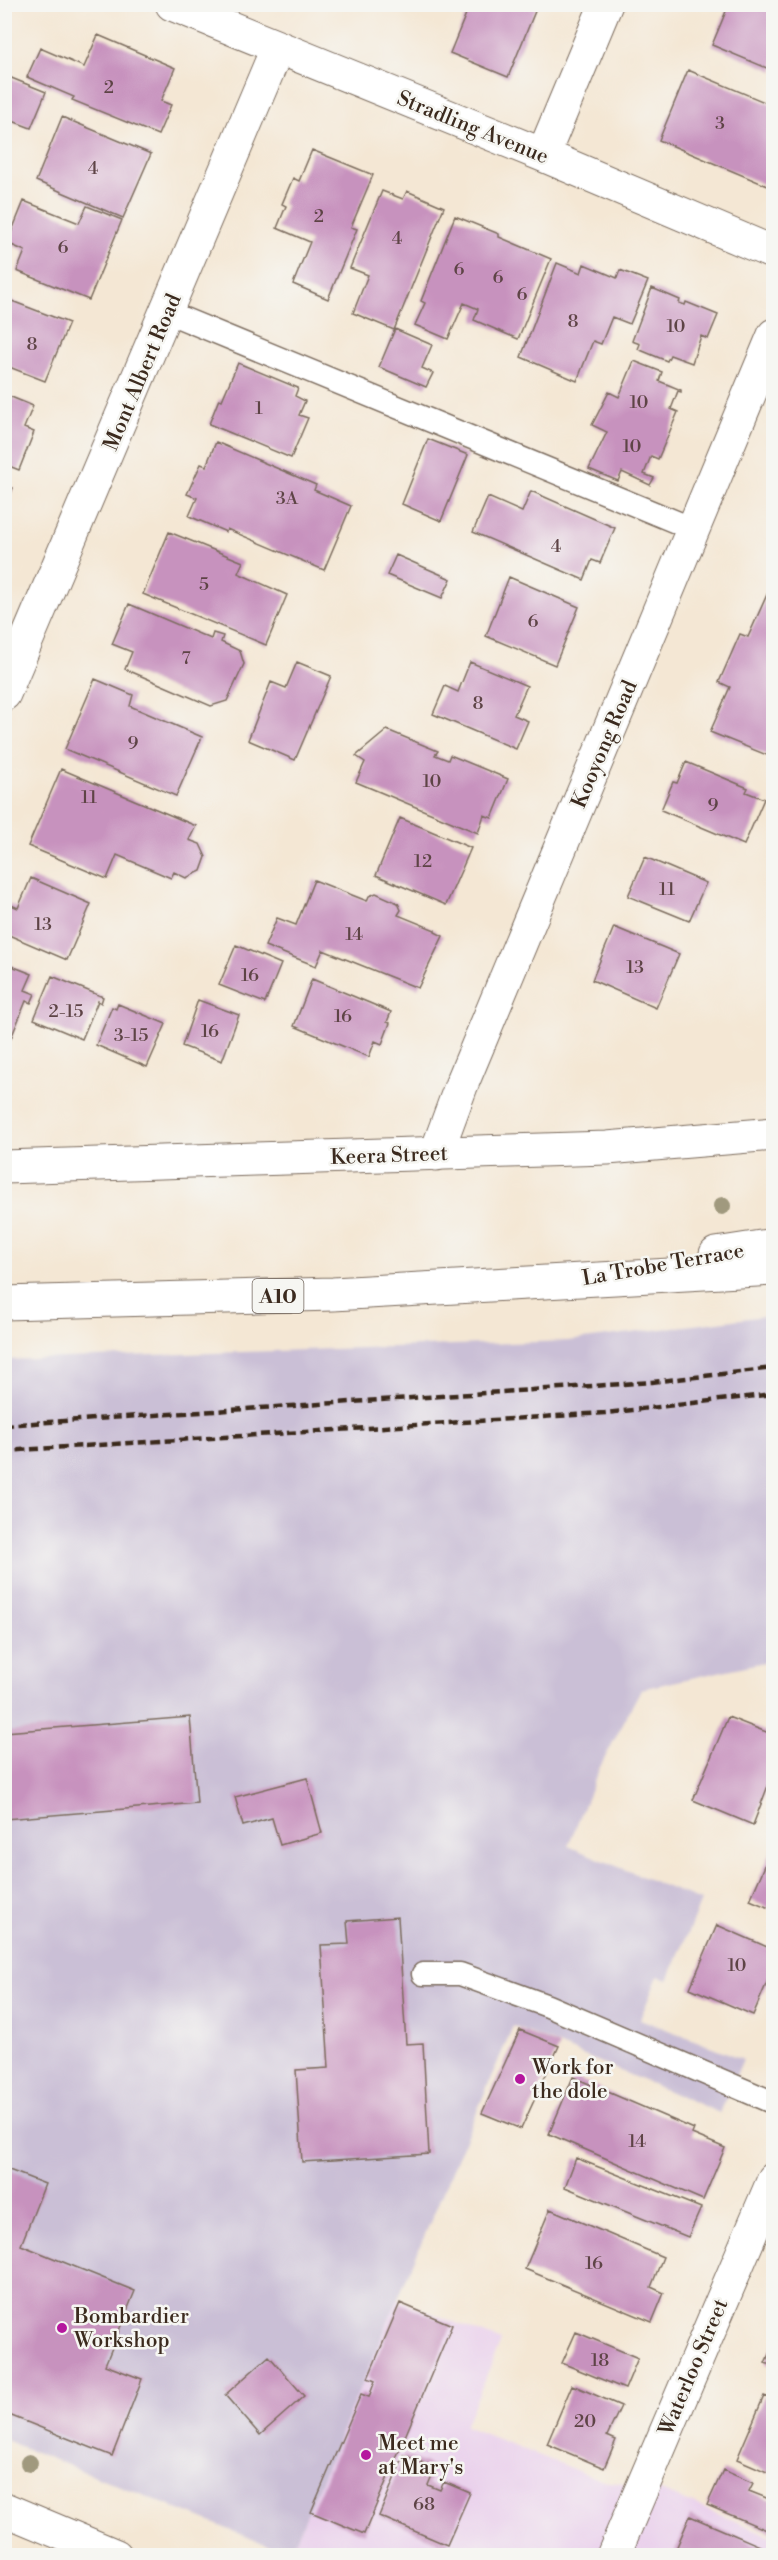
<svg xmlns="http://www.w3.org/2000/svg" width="778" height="2560" font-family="'Libre Bodoni',serif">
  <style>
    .built { fill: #ead1ec }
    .industrial { fill: #cabfd6 }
    .building { fill: #c792be }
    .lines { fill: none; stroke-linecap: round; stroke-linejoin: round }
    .service-casing { stroke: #7c6c5e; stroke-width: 25 }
    .minor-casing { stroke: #7c6c5e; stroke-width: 35 }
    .tertiary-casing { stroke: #7c6c5e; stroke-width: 35 }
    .trunk-casing { stroke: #7c6c5e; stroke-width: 35 }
    .service { stroke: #fff; stroke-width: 22 }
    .minor { stroke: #fff; stroke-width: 33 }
    .tertiary { stroke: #fff; stroke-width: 33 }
    .trunk { stroke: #fff; stroke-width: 33 }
    .rail { stroke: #3b2a1e; stroke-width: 4.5; stroke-dasharray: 9 4.5; stroke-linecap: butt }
    .tree { fill: #a0997e }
    .poi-dot { fill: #b5179e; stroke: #f6f6f2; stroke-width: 2 }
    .labels { text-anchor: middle; stroke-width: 5; stroke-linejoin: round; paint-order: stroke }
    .number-label { font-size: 18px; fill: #5e4446 }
    .shield { fill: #f6f6f2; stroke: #73675e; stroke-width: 1.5 }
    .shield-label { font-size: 20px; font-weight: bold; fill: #3b2a1e }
    .street-label { font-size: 21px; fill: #3b2a1e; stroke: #f6f6f2 }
    .poi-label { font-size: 21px; fill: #3b2a1e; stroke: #f6f6f2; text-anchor: start }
  </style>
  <rect width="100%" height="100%" fill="#f6f6f2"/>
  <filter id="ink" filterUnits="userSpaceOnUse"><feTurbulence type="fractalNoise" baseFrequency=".0167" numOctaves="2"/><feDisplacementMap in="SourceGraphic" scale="12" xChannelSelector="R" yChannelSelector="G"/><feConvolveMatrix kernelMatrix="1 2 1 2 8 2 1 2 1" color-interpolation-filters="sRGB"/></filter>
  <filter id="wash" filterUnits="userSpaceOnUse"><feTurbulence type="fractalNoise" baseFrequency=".008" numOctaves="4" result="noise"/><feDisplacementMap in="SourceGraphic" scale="24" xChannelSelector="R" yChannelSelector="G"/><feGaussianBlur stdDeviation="1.35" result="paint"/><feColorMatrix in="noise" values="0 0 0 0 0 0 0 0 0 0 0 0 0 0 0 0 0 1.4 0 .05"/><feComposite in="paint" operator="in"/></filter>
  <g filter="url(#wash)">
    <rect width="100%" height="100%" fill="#f4e7d4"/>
    <path class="built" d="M 397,2299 L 501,2341 L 465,2426 L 603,2481 L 656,2489 L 774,2537 L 773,2556 L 290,2554 Z"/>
    <path class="industrial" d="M 773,1315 L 773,1660 L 641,1689 L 600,1767 L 568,1846 L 701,1901 L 668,1980 L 658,1976 L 640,2019 L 743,2059 L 720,2113 L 513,2026 L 290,2554 L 5,2440 L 4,1360 L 568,1341 Z"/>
    <g id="blocks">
      <path class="building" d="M 470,4 L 538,4 L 508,77 L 450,53 Z
        M 729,4 L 774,4 L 774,71 L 712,45 Z
        M 98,35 L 175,68 L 161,101 L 171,105 L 158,135 L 72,100 L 74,97 L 27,77 L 40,48 L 84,67 Z
        M 688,70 L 774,106 L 774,178 L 770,187 L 659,140 Z
        M 4,75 L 46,92 L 31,128 L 7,119 L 4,124 Z
        M 62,117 L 151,154 L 123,218 L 36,181 Z
        M 312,150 L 373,175 L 351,227 L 357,229 L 328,299 L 293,284 L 310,242 L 277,228 L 286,206 L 282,204 L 293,178 L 299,181 Z
        M 382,191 L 403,199 L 407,191 L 444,207 L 394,330 L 353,313 L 368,275 L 350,268 Z
        M 24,201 L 79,223 L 87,206 L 122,220 L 89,300 L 17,271 L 25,251 L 7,243 Z
        M 455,216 L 499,234 L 499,237 L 551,259 L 518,339 L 474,320 L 478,309 L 464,303 L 448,339 L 415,325 L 425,303 L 421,301 Z
        M 557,263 L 581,273 L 584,264 L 617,278 L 620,270 L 648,281 L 630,324 L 612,317 L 601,344 L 593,341 L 577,381 L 521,357 Z
        M 652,288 L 680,300 L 679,303 L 685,305 L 686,302 L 718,315 L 708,339 L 701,336 L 692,363 L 670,355 L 667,361 L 638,349 L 640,344 L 632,341 Z
        M 4,298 L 69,323 L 45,381 L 4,365 Z
        M 395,329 L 432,345 L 422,368 L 433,373 L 426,387 L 379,367 Z
        M 634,361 L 662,372 L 659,381 L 681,390 L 681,392 L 678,391 L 671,409 L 678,412 L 658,459 L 651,456 L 644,474 L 654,478 L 650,485 L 622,472 L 618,481 L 589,469 L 607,432 L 592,425 L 609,392 L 619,397 Z
        M 238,363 L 298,388 L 295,396 L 305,401 L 299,415 L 308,418 L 291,458 L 209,424 L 219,399 L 222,400 Z
        M 4,394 L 33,406 L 24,428 L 34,432 L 19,470 L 4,464 Z
        M 428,439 L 468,455 L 441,521 L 402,504 Z
        M 216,442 L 316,485 L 314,490 L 351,506 L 324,570 L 227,529 L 226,532 L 189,516 L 197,498 L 187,494 L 201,464 L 206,466 Z
        M 4,485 L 13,488 L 5,508 L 4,508 Z
        M 531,491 L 615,528 L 600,563 L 592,560 L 584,580 L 473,532 L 488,497 L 522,512 Z
        M 169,532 L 243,562 L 238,573 L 287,595 L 266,645 L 143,594 Z
        M 396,555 L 451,579 L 442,598 L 387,575 Z
        M 509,577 L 579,607 L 555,665 L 486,636 Z
        M 770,588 L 774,589 L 774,758 L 710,732 L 730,687 L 719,682 L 740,634 L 748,637 Z
        M 129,604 L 211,639 L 213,633 L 223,636 L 221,642 L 240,651 L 244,664 L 227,701 L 211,706 L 125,669 L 132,652 L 112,644 Z
        M 297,662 L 331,676 L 295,760 L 248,740 L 271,682 L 286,688 Z
        M 470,662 L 527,686 L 514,715 L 528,721 L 516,749 L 433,714 L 445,686 L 458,692 Z
        M 95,679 L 133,695 L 130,706 L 202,737 L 176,796 L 65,749 Z
        M 387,730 L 438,751 L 435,755 L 448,760 L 450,755 L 508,779 L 492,818 L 484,815 L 478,833 L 356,782 L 365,762 L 356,756 Z
        M 686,762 L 748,788 L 746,792 L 764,799 L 744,845 L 661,810 L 673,782 L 677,783 Z
        M 61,769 L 196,826 L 189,840 L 200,844 L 206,857 L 201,871 L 186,878 L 174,872 L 171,878 L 117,855 L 107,879 L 28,846 Z
        M 400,818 L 471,848 L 446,905 L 376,875 Z
        M 645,857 L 706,883 L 689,921 L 628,896 Z
        M 31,878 L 91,904 L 67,960 L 4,933 L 4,915 L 9,904 L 18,908 Z
        M 314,880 L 367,901 L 369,896 L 376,893 L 398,903 L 401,910 L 398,915 L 435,930 L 435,932 L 443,936 L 418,988 L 323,950 L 316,966 L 265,946 L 277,918 L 296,925 Z
        M 614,927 L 679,954 L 656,1008 L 592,980 Z
        M 236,945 L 281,964 L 265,1003 L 219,985 Z
        M 4,963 L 32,974 L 25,990 L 35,994 L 31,1003 L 26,1001 L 7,1048 L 4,1047 Z
        M 52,976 L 103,997 L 101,1003 L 98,1001 L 82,1039 L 34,1019 Z
        M 312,979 L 391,1012 L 387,1022 L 390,1023 L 382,1044 L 375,1041 L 369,1057 L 294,1026 Z
        M 198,1000 L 239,1015 L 222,1061 L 182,1046 Z
        M 118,1004 L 166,1024 L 147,1067 L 96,1045 L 112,1007 L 116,1009 Z
        M 190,1717 L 197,1803 L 5,1819 L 5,1732 Z
        M 728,1717 L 774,1735 L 774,1770 L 753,1825 L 693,1800 Z
        M 307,1778 L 322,1833 L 280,1845 L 272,1818 L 243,1826 L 235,1797 Z
        M 774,1845 L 774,1910 L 750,1900 Z
        M 398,1917 L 406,2044 L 423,2043 L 429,2154 L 302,2162 L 296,2070 L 329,2068 L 321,1945 L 349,1944 L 347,1921 Z
        M 717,1925 L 774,1950 L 774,1982 L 768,1980 L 753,2015 L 690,1988 Z
        M 520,2030 L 559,2046 L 521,2129 L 482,2113 Z
        M 573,2077 L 694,2129 L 692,2134 L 725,2148 L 703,2200 L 549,2134 Z
        M 576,2158 L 701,2208 L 688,2237 L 565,2187 Z
        M 4,2168 L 45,2184 L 21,2245 L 135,2291 L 105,2365 L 142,2379 L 112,2456 L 4,2413 Z
        M 550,2209 L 663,2257 L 651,2287 L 664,2293 L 652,2322 L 525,2269 Z
        M 400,2303 L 452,2325 L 364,2534 L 311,2512 L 361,2394 L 369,2397 L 375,2381 L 368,2378 Z
        M 576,2332 L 638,2358 L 625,2389 L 562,2363 Z
        M 774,2343 L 774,2366 L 765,2363 Z
        M 269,2356 L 304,2396 L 260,2435 L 225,2395 Z
        M 572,2385 L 621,2406 L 607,2436 L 616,2440 L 604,2468 L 547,2444 Z
        M 764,2396 L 774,2400 L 774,2475 L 737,2459 Z
        M 404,2455 L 435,2468 L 428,2485 L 440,2490 L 444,2482 L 470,2493 L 447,2545 L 379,2516 Z
        M 723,2470 L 753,2483 L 749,2491 L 774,2501 L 774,2533 L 707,2505 Z
        M 690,2516 L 774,2552 L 774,2556 L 673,2556 Z"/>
    </g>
  </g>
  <g filter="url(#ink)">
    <use href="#blocks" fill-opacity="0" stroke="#7c6c5e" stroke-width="1.5"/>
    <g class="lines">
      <g class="service-casing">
        <path id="service" d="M 167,312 L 693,529
          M 423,1974 L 460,1974 L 548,2006 L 774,2103"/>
      </g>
      <g class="minor-casing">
        <path id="minor" d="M 172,4 L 543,155 L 774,253
          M 543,155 L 606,4
          M 4,694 L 277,49
          M 436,1154 L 461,1086 L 774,335
          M 613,2556 L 774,2179"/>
      </g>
      <g class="tertiary-casing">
        <path id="tertiary" d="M 4,2509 L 116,2556"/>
      </g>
      <g class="trunk-casing">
        <path id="trunk" d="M 4,1167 L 607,1148 L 774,1134
          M 716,1254 L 774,1245
          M 4,1303 L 333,1294 L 774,1269"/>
      </g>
      <use href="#service" class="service"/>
      <use href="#minor" class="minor"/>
      <use href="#tertiary" class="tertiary"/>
      <use href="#trunk" class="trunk"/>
      <path class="rail" d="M 4,1425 L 652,1382 L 774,1368
        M 4,1451 L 605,1413 L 774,1394"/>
    </g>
    <g class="tree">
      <circle cx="722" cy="1206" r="9"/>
      <circle cx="29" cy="2463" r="9"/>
    </g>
  </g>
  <g class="poi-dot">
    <circle cx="520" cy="2079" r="6"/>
    <circle cx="62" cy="2328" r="6"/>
    <circle cx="366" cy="2455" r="6"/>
  </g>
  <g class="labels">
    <g class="number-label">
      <text x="109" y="93">2</text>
      <text x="720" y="129">3</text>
      <text x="93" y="174">4</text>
      <text x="319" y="222">2</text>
      <text x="397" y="244">4</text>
      <text x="63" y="253">6</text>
      <text x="459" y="275">6</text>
      <text x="498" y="283">6</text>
      <text x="522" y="300">6</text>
      <text x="573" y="327">8</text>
      <text x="676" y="332">10</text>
      <text x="32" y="350">8</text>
      <text x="639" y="408">10</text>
      <text x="259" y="414">1</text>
      <text x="632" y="452">10</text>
      <text x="287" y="504">3A</text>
      <text x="556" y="552">4</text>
      <text x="204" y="590">5</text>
      <text x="533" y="627">6</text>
      <text x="186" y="664">7</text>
      <text x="478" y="709">8</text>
      <text x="133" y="749">9</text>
      <text x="432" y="787">10</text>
      <text x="89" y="803">11</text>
      <text x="713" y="811">9</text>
      <text x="423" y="867">12</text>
      <text x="667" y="895">11</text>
      <text x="43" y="930">13</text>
      <text x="354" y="940">14</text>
      <text x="635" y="973">13</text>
      <text x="250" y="981">16</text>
      <text x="66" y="1017">2-15</text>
      <text x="343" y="1022">16</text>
      <text x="210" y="1037">16</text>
      <text x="131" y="1041">3-15</text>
      <text x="737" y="1971">10</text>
      <text x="637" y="2147">14</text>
      <text x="594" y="2269">16</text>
      <text x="600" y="2366">18</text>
      <text x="585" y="2427">20</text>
      <text x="424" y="2510">68</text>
    </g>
    <rect class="shield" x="252.5" y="1279" width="51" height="34" rx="4.5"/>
    <g class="shield-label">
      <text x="278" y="1303">A10</text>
    </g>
    <g class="street-label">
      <text transform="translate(473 127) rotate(22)" y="7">Stradling Avenue</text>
      <text transform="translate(142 372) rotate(-67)" y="7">Mont Albert Road</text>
      <text transform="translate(604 744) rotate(-67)" y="7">Kooyong Road</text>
      <text transform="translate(389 1155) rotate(-2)" y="7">Keera Street</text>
      <text transform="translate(663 1264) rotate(-10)" y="7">La Trobe Terrace</text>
      <text transform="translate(693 2367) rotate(-67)" y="7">Waterloo Street</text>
    </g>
    <g class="poi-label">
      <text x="532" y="2074">Work for<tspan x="532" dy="24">the dole</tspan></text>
      <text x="74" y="2323">Bombardier<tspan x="74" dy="24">Workshop</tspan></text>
      <text x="378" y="2450">Meet me<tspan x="378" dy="24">at Mary's</tspan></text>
    </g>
  </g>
  <rect width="778" height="2560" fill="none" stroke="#f6f6f2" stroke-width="24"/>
</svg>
